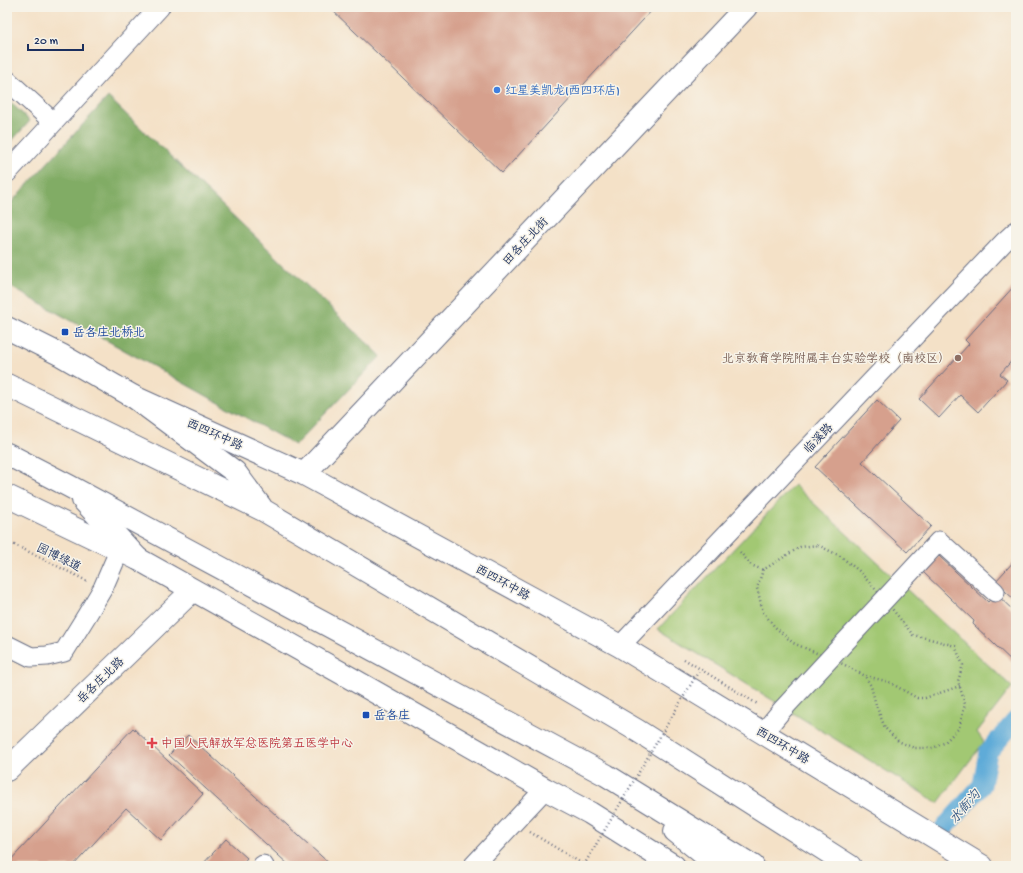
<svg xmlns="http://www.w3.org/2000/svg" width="1023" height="873" font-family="'Gochi Hand','LXGW WenKai TC',sans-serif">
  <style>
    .green { fill: #a2c873; stroke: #5e7c68 }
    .forest { fill: #81ac65; stroke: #4e6e62 }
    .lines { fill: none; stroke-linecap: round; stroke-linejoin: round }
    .canal { stroke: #5fabd8; stroke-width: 19 }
    .building { fill: #d6a08d }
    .minor-casing { stroke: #676d83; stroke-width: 21 }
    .tertiary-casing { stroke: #676d83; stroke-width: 24 }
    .trunk-casing { stroke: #676d83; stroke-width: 24 }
    .path { stroke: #676d83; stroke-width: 2.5; stroke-dasharray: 1 3; stroke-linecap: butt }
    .minor { stroke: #fff; stroke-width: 19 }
    .tertiary { stroke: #fff; stroke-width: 22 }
    .trunk { stroke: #fff; stroke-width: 22 }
    .path-bridge { stroke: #676d83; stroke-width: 2.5; stroke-dasharray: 1 3; stroke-linecap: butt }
    .shop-dot { fill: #3f7fe0; stroke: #f7f3e8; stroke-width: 1.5 }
    .transit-dot { fill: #1a4fb4; stroke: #f7f3e8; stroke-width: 1.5 }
    .education-dot { fill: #8d6e63; stroke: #f7f3e8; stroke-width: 1.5 }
    .health-dot { fill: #e0444e; stroke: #f7f3e8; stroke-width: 1.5 }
    .labels { text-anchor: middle; stroke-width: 3; stroke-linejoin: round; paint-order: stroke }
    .shop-label { font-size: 12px; fill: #366cbe; stroke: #f7f3e8; text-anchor: start }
    .street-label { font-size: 12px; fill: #1b2f5e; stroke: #f7f3e8 }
    .transit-label { font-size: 12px; fill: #164399; stroke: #f7f3e8; text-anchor: start }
    .education-label { font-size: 12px; fill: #785e54; stroke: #f7f3e8; text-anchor: end }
    .health-label { font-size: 12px; fill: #be3a42; stroke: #f7f3e8; text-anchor: start }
    .water-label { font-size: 13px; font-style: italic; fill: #2f5483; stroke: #f7f3e8 }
  </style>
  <rect width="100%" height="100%" fill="#f7f3e8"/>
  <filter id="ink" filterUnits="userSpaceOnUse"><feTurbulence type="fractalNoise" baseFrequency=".025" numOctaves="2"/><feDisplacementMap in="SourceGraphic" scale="8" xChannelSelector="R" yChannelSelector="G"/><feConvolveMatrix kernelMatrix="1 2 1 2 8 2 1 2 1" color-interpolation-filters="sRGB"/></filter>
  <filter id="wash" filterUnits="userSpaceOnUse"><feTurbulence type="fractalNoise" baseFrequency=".012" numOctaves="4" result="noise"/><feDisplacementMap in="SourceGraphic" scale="16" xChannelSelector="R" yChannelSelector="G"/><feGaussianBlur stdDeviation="0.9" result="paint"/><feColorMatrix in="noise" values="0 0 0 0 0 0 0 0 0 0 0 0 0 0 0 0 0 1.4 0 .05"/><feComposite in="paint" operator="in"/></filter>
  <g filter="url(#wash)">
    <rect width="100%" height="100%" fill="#f4e1c7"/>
    <path class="green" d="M 794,485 L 1012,687 L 977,732 L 984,742 L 938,803 L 658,629 Z"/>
    <path class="forest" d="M 108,97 L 381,356 L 295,445 L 7,285 L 7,207 Z
      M 7,99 L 30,121 L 7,146 Z"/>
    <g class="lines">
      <path class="canal" d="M 943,829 L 982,785 L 988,752 L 1016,720"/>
    </g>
    <g id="blocks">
      <path class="building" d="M 329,7 L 655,7 L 502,173 Z
        M 1016,284 L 1016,356 L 1000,374 L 1007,380 L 978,412 L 960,395 L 939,418 L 919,399 L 969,344 L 965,340 Z
        M 877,400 L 899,421 L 862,462 L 931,526 L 907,552 L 815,467 Z
        M 939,556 L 988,602 L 996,594 L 1016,613 L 1016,665 L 973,624 L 974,621 L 923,572 Z
        M 1016,559 L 1016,601 L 995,582 Z
        M 133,728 L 203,794 L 161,840 L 126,808 L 73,866 L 7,866 L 7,864 Z
        M 188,735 L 332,866 L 290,866 L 169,755 Z
        M 226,839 L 247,858 L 240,866 L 201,866 Z"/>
    </g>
  </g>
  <g filter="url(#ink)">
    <use href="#blocks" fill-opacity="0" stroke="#676d83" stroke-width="1"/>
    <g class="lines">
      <g class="minor-casing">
        <path id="minor" d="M 7,80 L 53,122
          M 7,173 L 160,7
          M 7,645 L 31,657 L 47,656 L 64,652 L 87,615 L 103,588 L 119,551
          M 620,646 L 1004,242 L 1016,231
          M 763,733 L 782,710 L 939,541 L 995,592
          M 262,866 L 263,865 L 264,866
          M 473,866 L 545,789"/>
      </g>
      <g class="tertiary-casing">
        <path id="tertiary" d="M 7,328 L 61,355 L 134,397 L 304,474 L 620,646 L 982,866
          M 304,474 L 746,7
          M 7,496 L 138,559 L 354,680 L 545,789 L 590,813 L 674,866
          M 7,770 L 193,590"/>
      </g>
      <g class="trunk-casing">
        <path id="trunk" d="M 7,385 L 263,510 L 638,731 L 850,866
          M 134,397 L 235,472 L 261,507
          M 7,454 L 69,486 L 606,775 L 753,866
          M 83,500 L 138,559
          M 675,831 L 718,866"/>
      </g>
      <path class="path" d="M 7,541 L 87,581
        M 818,545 L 840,556 L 859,571 L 885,600 L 913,635 L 934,640 L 955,646 L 963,665 L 958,681 L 965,704 L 959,728 L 944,743 L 933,748 L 914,748 L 898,741 L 885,728 L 876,705 L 871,686 L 865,676 L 845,665 L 793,643 L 775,627 L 763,612 L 757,588 L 763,570 L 800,547 Z
        M 740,552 L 751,565 L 763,570
        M 684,659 L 759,705
        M 866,676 L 889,682 L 917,698 L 925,698 L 960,686
        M 530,832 L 586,866"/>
      <use href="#minor" class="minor"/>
      <use href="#tertiary" class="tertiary"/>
      <use href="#trunk" class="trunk"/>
      <path class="path-bridge" d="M 584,865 L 700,669"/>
    </g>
  </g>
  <circle class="shop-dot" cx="497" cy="90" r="4"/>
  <g class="transit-dot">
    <rect x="61" y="328" width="8" height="8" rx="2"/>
    <rect x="362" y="711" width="8" height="8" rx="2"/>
  </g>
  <circle class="education-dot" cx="958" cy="358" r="4"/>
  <path class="health-dot" d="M150 737h4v4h4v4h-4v4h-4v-4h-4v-4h4z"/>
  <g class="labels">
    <g class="shop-label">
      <text x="505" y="94">红星美凯龙(西四环店)</text>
    </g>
    <g class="street-label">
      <text transform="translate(525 241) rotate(-47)" y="4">田各庄北街</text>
      <text transform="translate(215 434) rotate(24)" y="4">西四环中路</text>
      <text transform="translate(818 438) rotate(-46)" y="4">临溪路</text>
      <text transform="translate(59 557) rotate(26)" y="4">园博绿道</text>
      <text transform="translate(503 582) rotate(29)" y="4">西四环中路</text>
      <text transform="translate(100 680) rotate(-44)" y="4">岳各庄北路</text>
      <text transform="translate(783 745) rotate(31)" y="4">西四环中路</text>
    </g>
    <g class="transit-label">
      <text x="73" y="336">岳各庄北桥北</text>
      <text x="374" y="719">岳各庄</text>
    </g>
    <g class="education-label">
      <text x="950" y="362">北京教育学院附属丰台实验学校（南校区）</text>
    </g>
    <g class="health-label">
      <text x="161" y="747">中国人民解放军总医院第五医学中心</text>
    </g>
    <g class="water-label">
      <text transform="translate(964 806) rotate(-49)" y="5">水衙沟</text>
    </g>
  </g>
  <rect width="1023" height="873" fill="none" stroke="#f7f3e8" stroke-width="24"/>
  <path d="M28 44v6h55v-6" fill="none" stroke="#1b2f5e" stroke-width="2"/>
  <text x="34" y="44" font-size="12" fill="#1b2f5e" stroke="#f7f3e8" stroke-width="3" paint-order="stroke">20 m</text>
</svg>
